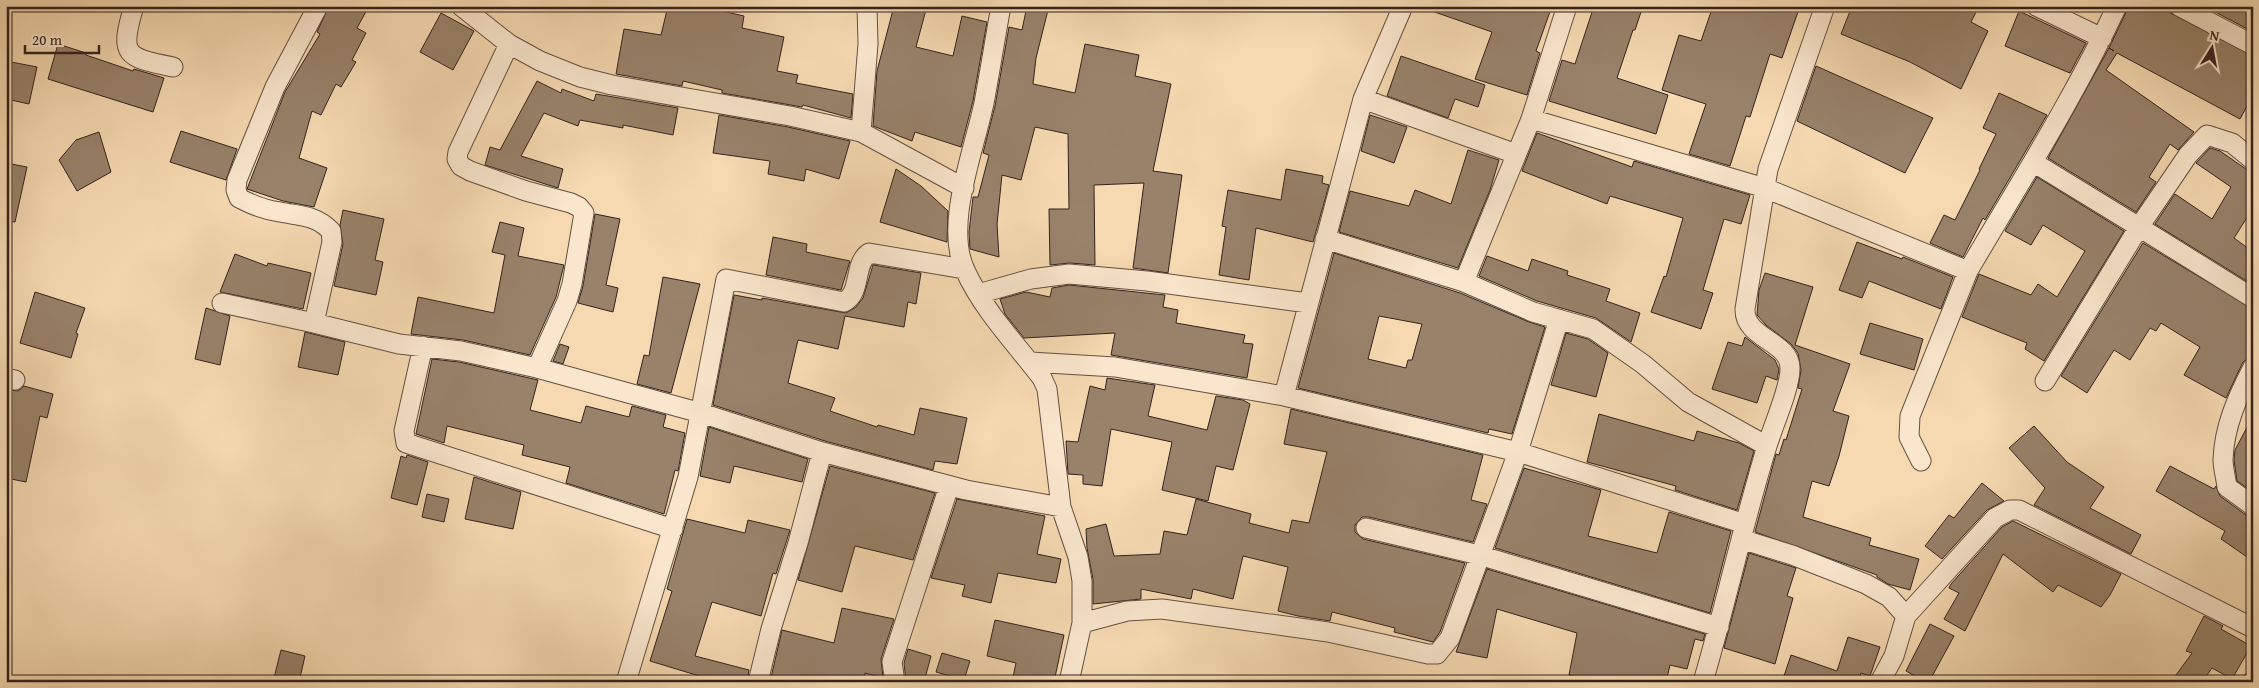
<svg xmlns="http://www.w3.org/2000/svg" width="2259" height="688" font-family="'Gentium Book Plus',serif">
  <style>
    .building { fill: #98826a; stroke: #33231e; fill-rule: evenodd }
    .lines { fill: none; stroke-linecap: round; stroke-linejoin: round }
    .minor-casing { stroke: #645043; stroke-width: 21 }
    .minor { stroke: #f9e6cc; stroke-width: 19 }
  </style>
  <rect width="100%" height="100%" fill="#f6d9b1"/>
  <filter id="stains"><feTurbulence type="fractalNoise" baseFrequency=".004" numOctaves="4"/><feColorMatrix values="0 0 0 0 .2 0 0 0 0 .09 0 0 0 0 .02 0 0 0 .5 -.17"/></filter>
  <radialGradient id="worn" r=".72"><stop offset=".6" stop-color="#630" stop-opacity="0"/><stop offset="1" stop-color="#630" stop-opacity=".3"/></radialGradient>
  <path class="building" d="M 329,6 L 369,6 L 357,28 L 366,33 L 352,60 L 356,62 L 341,87 L 336,84 L 321,115 L 312,111 L 299,158 L 327,168 L 314,207 L 283,201 L 247,189 L 285,92 L 320,34 L 317,32 Z
    M 668,6 L 700,6 L 744,16 L 742,28 L 784,37 L 777,71 L 798,75 L 796,83 L 853,94 L 851,118 L 803,105 L 802,107 L 722,93 L 722,90 L 683,81 L 682,86 L 616,74 L 624,29 L 661,35 Z
    M 894,6 L 927,6 L 916,47 L 953,56 L 962,16 L 987,22 L 973,101 L 961,147 L 915,132 L 912,141 L 873,126 L 877,71 Z
    M 1027,6 L 1049,6 L 1036,58 L 1033,84 L 1075,93 L 1085,44 L 1139,55 L 1135,76 L 1171,84 L 1153,171 L 1182,175 L 1168,273 L 1133,268 L 1144,183 L 1094,185 L 1095,265 L 1070,263 L 1050,265 L 1049,209 L 1069,209 L 1068,134 L 1035,127 L 1021,180 L 1002,175 L 997,224 L 999,257 L 970,249 L 969,232 L 973,197 L 978,197 L 989,155 L 983,153 L 995,106 L 1009,27 L 1022,30 Z
    M 1427,6 L 1552,6 L 1536,51 L 1540,53 L 1527,95 L 1475,79 L 1492,32 L 1426,9 Z
    M 1594,6 L 1643,6 L 1635,30 L 1633,30 L 1617,78 L 1668,95 L 1656,134 L 1549,101 L 1562,60 L 1575,64 Z
    M 1713,6 L 1800,6 L 1782,58 L 1770,54 L 1750,117 L 1746,116 L 1730,166 L 1689,154 L 1706,104 L 1662,90 L 1679,35 L 1701,41 Z
    M 1852,6 L 1979,6 L 1971,22 L 1988,31 L 1961,89 L 1910,62 L 1841,34 Z
    M 2129,6 L 2157,6 L 2253,56 L 2253,95 L 2240,119 L 2117,53 L 2106,70 L 2194,132 L 2178,150 L 2170,144 L 2149,177 L 2156,182 L 2136,212 L 2048,158 L 2109,48 L 2114,51 L 2109,48 Z
    M 2204,6 L 2253,6 L 2253,32 Z
    M 2019,11 L 2086,43 L 2070,73 L 2005,46 Z
    M 441,13 L 474,31 L 453,70 L 420,52 Z
    M 58,44 L 86,53 L 86,55 L 133,71 L 134,69 L 164,78 L 153,112 L 48,79 Z
    M 1401,56 L 1485,85 L 1478,107 L 1455,99 L 1448,118 L 1387,96 Z
    M 6,61 L 37,67 L 29,104 L 6,99 Z
    M 1816,66 L 1933,118 L 1905,173 L 1797,121 Z
    M 537,81 L 561,93 L 562,89 L 594,101 L 596,94 L 678,108 L 673,135 L 623,125 L 623,128 L 580,120 L 578,126 L 544,113 L 521,156 L 563,169 L 558,188 L 485,165 L 490,147 L 500,150 Z
    M 1999,93 L 2047,115 L 1985,220 L 1983,218 L 1963,257 L 1930,243 L 1944,215 L 1955,220 L 1980,170 L 1979,169 L 1996,134 L 1983,128 Z
    M 719,115 L 788,127 L 850,141 L 839,179 L 806,169 L 804,181 L 768,174 L 770,161 L 713,153 Z
    M 1370,115 L 1407,127 L 1394,163 L 1361,151 Z
    M 181,131 L 237,149 L 226,180 L 170,162 Z
    M 99,132 L 111,172 L 77,191 L 59,160 L 76,140 Z
    M 1537,133 L 1632,167 L 1634,161 L 1750,195 L 1741,224 L 1724,219 L 1703,290 L 1713,293 L 1701,329 L 1651,312 L 1664,276 L 1666,277 L 1683,218 L 1610,196 L 1607,204 L 1522,171 Z
    M 2210,148 L 2220,151 L 2253,174 L 2253,208 L 2234,238 L 2253,252 L 2253,285 L 2155,224 L 2175,194 L 2212,219 L 2231,187 L 2196,163 Z
    M 1468,150 L 1499,160 L 1490,190 L 1458,268 L 1339,232 L 1350,191 L 1409,206 L 1415,190 L 1451,204 Z
    M 6,163 L 27,167 L 15,222 L 6,221 Z
    M 896,169 L 921,186 L 948,211 L 947,242 L 880,222 Z
    M 1286,169 L 1323,176 L 1322,183 L 1329,185 L 1313,242 L 1256,228 L 1249,280 L 1219,275 L 1226,227 L 1222,226 L 1228,190 L 1281,200 Z
    M 2037,177 L 2124,231 L 2044,361 L 2025,349 L 2027,343 L 1962,317 L 1979,274 L 2031,295 L 2038,284 L 2057,297 L 2085,251 L 2043,225 L 2031,245 L 2005,231 Z
    M 343,210 L 384,219 L 375,260 L 383,262 L 376,295 L 334,286 L 343,244 L 340,225 Z
    M 595,214 L 620,219 L 606,285 L 618,288 L 613,312 L 578,303 L 583,286 Z
    M 500,222 L 524,228 L 518,256 L 564,265 L 556,297 L 530,355 L 463,340 L 411,334 L 418,297 L 494,313 L 505,255 L 492,252 Z
    M 773,237 L 807,244 L 806,252 L 850,261 L 841,290 L 766,275 Z
    M 1857,242 L 1902,259 L 1903,257 L 1953,277 L 1941,309 L 1869,281 L 1862,298 L 1839,290 Z
    M 2143,243 L 2253,309 L 2253,356 L 2243,362 L 2226,398 L 2184,375 L 2200,347 L 2161,323 L 2156,331 L 2150,328 L 2130,360 L 2114,350 L 2087,393 L 2061,376 Z
    M 1334,253 L 1460,293 L 1529,322 L 1545,327 L 1512,434 L 1489,429 L 1488,433 L 1298,388 ZM 1379,316 L 1422,324 L 1412,360 L 1408,360 L 1406,368 L 1368,359 Z
    M 235,254 L 267,266 L 268,263 L 311,273 L 303,309 L 220,292 Z
    M 1487,256 L 1528,271 L 1532,259 L 1568,271 L 1567,275 L 1610,289 L 1606,301 L 1640,313 L 1631,342 L 1596,318 L 1537,301 L 1479,276 Z
    M 873,265 L 921,273 L 916,304 L 908,302 L 904,327 L 845,316 L 838,349 L 798,340 L 788,383 L 835,398 L 830,411 L 877,427 L 878,425 L 914,435 L 920,408 L 967,418 L 957,464 L 935,461 L 933,470 L 825,441 L 713,405 L 734,295 L 762,300 L 762,298 L 846,313 L 856,307 L 863,298 Z
    M 1765,273 L 1813,287 L 1795,345 L 1850,364 L 1833,411 L 1849,416 L 1839,456 L 1829,486 L 1812,481 L 1803,517 L 1871,538 L 1869,545 L 1919,559 L 1910,590 L 1888,584 L 1877,577 L 1877,575 L 1755,532 L 1776,454 L 1779,455 L 1784,439 L 1786,440 L 1802,389 L 1798,388 L 1801,370 L 1798,353 L 1791,344 L 1766,325 L 1757,315 L 1759,290 Z
    M 663,277 L 700,284 L 671,393 L 637,384 L 644,355 L 649,356 Z
    M 1069,285 L 1165,295 L 1163,307 L 1178,310 L 1176,323 L 1245,335 L 1243,343 L 1253,344 L 1247,378 L 1111,355 L 1115,333 L 1024,338 L 1005,314 L 1000,299 L 1026,292 L 1050,297 L 1052,288 Z
    M 35,292 L 85,308 L 76,333 L 78,334 L 71,358 L 20,343 Z
    M 206,308 L 230,316 L 220,365 L 195,359 Z
    M 1870,323 L 1923,339 L 1914,370 L 1860,354 Z
    M 305,332 L 345,342 L 338,375 L 298,367 Z
    M 1566,333 L 1588,339 L 1608,353 L 1596,397 L 1551,385 Z
    M 1745,337 L 1775,360 L 1779,369 L 1777,380 L 1766,376 L 1757,403 L 1712,389 L 1728,342 L 1742,346 Z
    M 560,344 L 569,347 L 563,364 L 553,361 Z
    M 432,359 L 459,362 L 538,380 L 530,410 L 581,423 L 586,406 L 629,417 L 632,406 L 666,415 L 663,427 L 685,433 L 678,471 L 675,470 L 664,514 L 566,483 L 570,467 L 522,455 L 524,445 L 447,426 L 444,443 L 416,434 Z
    M 1107,378 L 1155,385 L 1148,416 L 1207,430 L 1216,396 L 1243,400 L 1250,404 L 1233,470 L 1216,466 L 1208,501 L 1162,490 L 1172,442 L 1111,429 L 1102,486 L 1083,484 L 1083,475 L 1068,474 L 1066,441 L 1078,442 L 1090,386 L 1105,390 Z
    M 24,386 L 53,394 L 47,418 L 40,416 L 26,482 L 6,478 L 6,396 L 8,390 L 18,391 Z
    M 1291,409 L 1483,455 L 1471,500 L 1487,504 L 1473,542 L 1369,517 L 1362,517 L 1355,525 L 1355,532 L 1363,539 L 1465,563 L 1440,632 L 1433,642 L 1394,632 L 1395,628 L 1332,612 L 1330,621 L 1298,616 L 1278,611 L 1288,567 L 1243,556 L 1233,599 L 1193,589 L 1191,599 L 1141,589 L 1141,599 L 1093,604 L 1093,579 L 1087,548 L 1086,529 L 1106,524 L 1114,556 L 1160,554 L 1164,531 L 1187,535 L 1196,499 L 1251,514 L 1249,523 L 1289,533 L 1292,520 L 1309,523 L 1327,452 L 1284,444 Z
    M 1599,414 L 1694,441 L 1697,431 L 1739,443 L 1754,451 L 1737,510 L 1675,490 L 1676,486 L 1587,462 Z
    M 2253,416 L 2253,492 L 2237,481 L 2234,460 L 2235,450 Z
    M 2034,426 L 2067,462 L 2104,487 L 2090,508 L 2141,535 L 2131,554 L 2034,505 L 2045,488 L 2009,448 Z
    M 709,427 L 808,459 L 802,482 L 734,466 L 730,483 L 700,476 Z
    M 407,455 L 428,462 L 417,505 L 391,498 L 401,456 L 406,458 Z
    M 830,466 L 935,493 L 913,560 L 855,546 L 842,592 L 798,580 Z
    M 2170,466 L 2214,489 L 2216,486 L 2220,496 L 2246,515 L 2253,517 L 2253,545 L 2247,557 L 2221,539 L 2225,531 L 2156,491 Z
    M 1524,468 L 1601,490 L 1588,536 L 1657,553 L 1669,512 L 1731,531 L 1710,613 L 1495,548 Z
    M 474,477 L 521,492 L 513,529 L 465,519 Z
    M 1982,483 L 2004,501 L 1987,510 L 1942,559 L 1925,546 L 1949,515 L 1954,518 Z
    M 427,494 L 449,499 L 444,522 L 422,517 Z
    M 957,499 L 1045,516 L 1037,554 L 1061,559 L 1056,583 L 998,573 L 991,603 L 962,596 L 965,585 L 931,578 Z
    M 687,519 L 745,533 L 748,520 L 790,530 L 776,574 L 773,573 L 761,616 L 712,602 L 695,656 L 749,670 L 747,682 L 705,682 L 706,678 L 650,661 L 672,591 L 667,589 Z
    M 2013,521 L 2121,574 L 2110,595 L 2101,607 L 2058,585 L 2053,592 L 2003,554 L 1965,631 L 1944,619 L 1959,593 L 1949,588 L 1951,584 L 2002,527 Z
    M 1749,553 L 1796,568 L 1787,596 L 1793,598 L 1775,664 L 1724,648 Z
    M 1487,569 L 1705,634 L 1703,641 L 1695,639 L 1687,669 L 1670,665 L 1666,682 L 1600,682 L 1569,675 L 1577,633 L 1497,609 L 1487,658 L 1456,652 Z
    M 842,608 L 894,619 L 881,659 L 883,678 L 865,673 L 864,682 L 770,682 L 782,630 L 834,643 Z
    M 2204,616 L 2223,626 L 2221,629 L 2251,646 L 2232,679 L 2212,668 L 2202,682 L 2171,682 L 2192,653 L 2186,651 Z
    M 995,620 L 1064,635 L 1054,682 L 1012,682 L 1016,663 L 987,656 Z
    M 1930,624 L 1954,636 L 1929,682 L 1926,682 L 1906,671 Z
    M 1848,637 L 1880,647 L 1870,676 L 1861,673 L 1858,682 L 1782,682 L 1791,655 L 1837,671 Z
    M 908,649 L 931,656 L 924,682 L 906,682 L 904,663 Z
    M 281,650 L 305,656 L 299,682 L 273,682 Z
    M 942,653 L 970,661 L 964,680 L 936,672 Z"/>
  <g class="lines">
    <g class="minor-casing">
      <path id="minor" d="M 134,6 C 119,56 125,57 173,67
        M 318,6 L 275,87 L 237,180 L 236,190 L 239,198 C 252,205 266,210 280,212 C 300,216 316,215 331,231 L 332,242 L 314,323 L 399,344 L 461,351 L 537,368
        M 461,6 L 509,44 L 540,61 L 580,77 L 612,85 L 790,116 L 861,132 L 964,188
        M 1001,6 C 995,39 990,71 984,103 C 974,151 944,225 965,270 C 983,310 1016,344 1042,378 L 1047,389 L 1061,507 L 1078,557 L 1082,581 L 1082,623 L 1069,682
        M 2036,6 L 2102,38
        M 2179,6 L 2253,45
        M 509,44 L 458,152 L 457,159 L 461,166 L 470,171 L 526,191 L 571,203 L 579,207 L 584,213 L 572,284 L 567,301 L 537,368 L 701,413 L 822,452
        M 1363,99 L 1516,154
        M 1531,119 L 1765,188 L 1968,271 C 2019,184 2074,98 2117,6
        M 861,132 L 868,44 L 867,6
        M 2253,160 L 2232,143 L 2207,135 L 2188,155 L 2139,227 L 2253,298
        M 2033,162 L 2139,227 L 2045,381
        M 1325,239 L 1464,282 L 1533,312 L 1593,329 L 1643,364 L 1688,402 L 1767,446
        M 1464,282 L 1531,119 L 1567,6
        M 978,294 L 1031,279 L 1069,274 L 1147,281 L 1308,303
        M 222,303 L 314,323
        M 423,346 L 404,431 L 406,443 L 673,529
        M 1030,362 L 1115,367 L 1284,396 L 1518,452 L 1745,524
        M 2253,367 C 2238,396 2224,426 2223,460 C 2223,468 2226,478 2227,487 L 2253,506
        M 6,378 L 15,380
        M 1284,396 L 1363,99 L 1403,6
        M 1921,461 L 1909,437 L 1910,416 L 1968,271
        M 1366,528 L 1479,555 L 1719,627
        M 1741,539 L 1792,555 L 1866,584 L 1889,597 L 1906,616 L 1894,656 L 1880,682
        M 1906,616 L 1995,518 L 2010,510 L 2019,510 L 2253,628
        M 1082,623 L 1127,611 L 1162,609 L 1328,632 L 1428,654 L 1437,654 L 1450,638 L 1518,452 L 1559,319
        M 626,682 L 688,477 L 726,279 L 844,302 C 862,293 853,264 869,253 L 964,269
        M 758,682 L 771,629 L 798,543 L 822,452 L 966,490 L 1061,507
        M 895,682 L 892,662 L 949,486
        M 1703,682 C 1726,604 1743,524 1767,446 C 1773,426 1790,388 1790,369 C 1791,341 1744,339 1745,309 L 1768,169 L 1825,6
        M 2252,682 L 2253,681"/>
    </g>
    <use href="#minor" class="minor"/>
  </g>
  <rect width="2259" height="688" fill="none" stroke="#f6d9b1" stroke-width="25"/>
  <rect x="8" y="8" width="2244" height="673" fill="none" stroke="#33231e" stroke-width="2.5"/>
  <rect x="12" y="12" width="2234" height="663" fill="none" stroke="#33231e"/>
  <g transform="translate(2212 48) rotate(11)" stroke="#f9e6cc" stroke-width="4" paint-order="stroke">
  <path d="M0-4L9 19L0 12L-9 19Z" fill="#33231e"/>
  <text y="-8" font-size="14" font-weight="bold" text-anchor="middle" fill="#33231e">N</text>
  </g>
  <path d="M25 45v8h74v-8" fill="none" stroke="#33231e" stroke-width="2.5"/>
  <text x="32" y="45" font-size="15" fill="#33231e" stroke="#f9e6cc" stroke-width="4" paint-order="stroke">20 m</text>
  <rect width="100%" height="100%" filter="url(#stains)"/>
  <rect width="100%" height="100%" fill="url(#worn)"/>
</svg>
